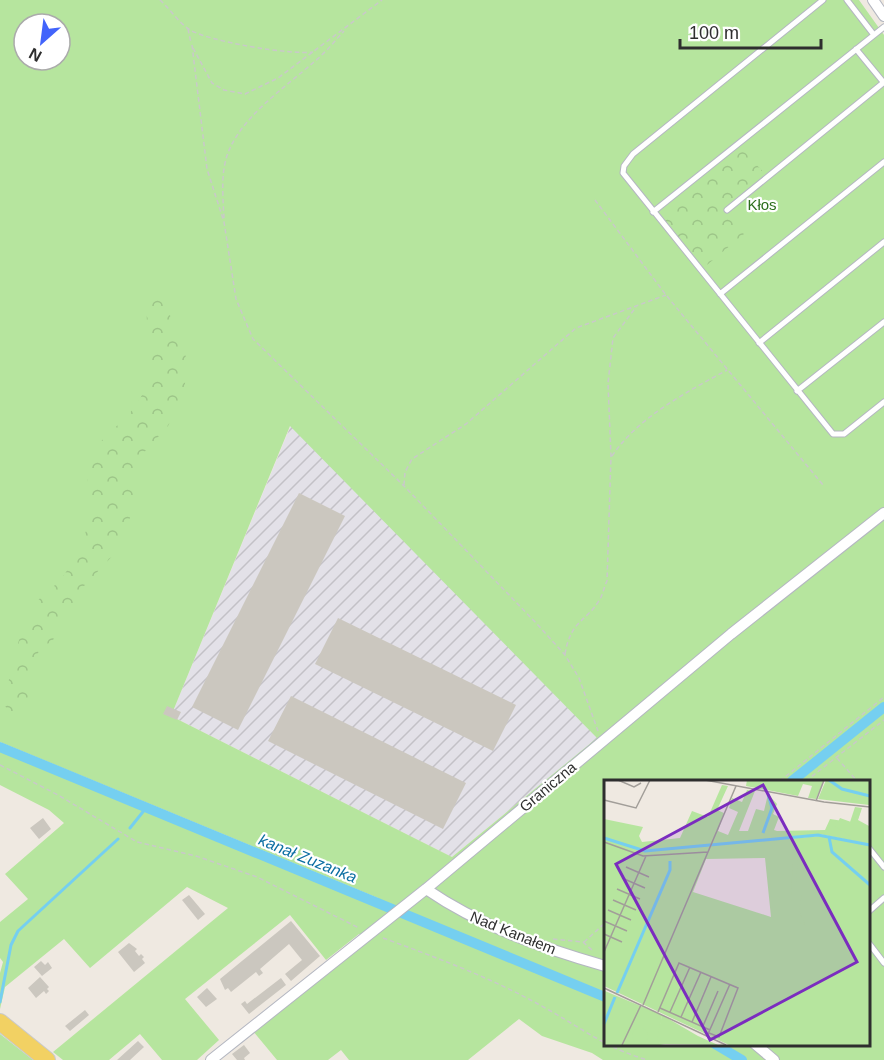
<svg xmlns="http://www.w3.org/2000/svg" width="884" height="1060" font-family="Helvetica,sans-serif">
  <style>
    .industrial { fill: url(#industrial-furrows) }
    .grass { fill: #b6e59e; fill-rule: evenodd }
    .forest { fill: url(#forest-crowns) }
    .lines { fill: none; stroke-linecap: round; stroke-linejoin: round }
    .stream { stroke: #75cff0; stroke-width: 3 }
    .canal { stroke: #75cff0; stroke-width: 10 }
    .building { fill: #cbc7bf }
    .service-casing { stroke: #b4b7c1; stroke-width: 7 }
    .minor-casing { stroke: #b4b7c1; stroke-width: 12 }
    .primary-casing { stroke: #c9c9c9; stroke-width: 18 }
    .path { stroke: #c9c9c9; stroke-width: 1.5; stroke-dasharray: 4.5 3; stroke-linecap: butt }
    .service { stroke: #fff; stroke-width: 5 }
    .minor { stroke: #fff; stroke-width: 10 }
    .primary { stroke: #f2d163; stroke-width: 16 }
    .labels { text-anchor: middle; stroke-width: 4.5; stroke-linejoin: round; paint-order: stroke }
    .park-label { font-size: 15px; fill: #2c6e1b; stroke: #fff }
    .street-label { font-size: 15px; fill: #2e2e2e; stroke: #fff }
    .water-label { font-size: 16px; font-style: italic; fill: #0d6fa3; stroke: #fff }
    .inset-river { fill: none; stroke: #75cff0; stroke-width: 3 }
    .inset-road { fill: none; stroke: #a29e99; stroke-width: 1.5 }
    .view { fill: #7b2cbf; fill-opacity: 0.15; stroke: #7b2cbf; stroke-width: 3 }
    .inset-edge { fill: none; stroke: #2e2e2e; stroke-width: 3 }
  </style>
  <defs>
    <pattern id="industrial-furrows" width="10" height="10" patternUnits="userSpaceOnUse" patternTransform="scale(1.5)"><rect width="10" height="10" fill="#e3e1e8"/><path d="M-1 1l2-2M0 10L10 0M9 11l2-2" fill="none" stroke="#c3c1c7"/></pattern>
    <pattern id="forest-crowns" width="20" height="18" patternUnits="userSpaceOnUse" patternTransform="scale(1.5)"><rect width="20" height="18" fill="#b6e59e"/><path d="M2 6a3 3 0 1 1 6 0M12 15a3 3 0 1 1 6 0" fill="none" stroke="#9dc588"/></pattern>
  </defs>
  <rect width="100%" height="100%" fill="#efe9e1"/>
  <path class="industrial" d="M 291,425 L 598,738 L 452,857 L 171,716 Z"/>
  <path class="grass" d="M 0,0 L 859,0 L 884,35 L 884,1060 L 603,1060 L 592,1053 L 542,1036 L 519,1019 L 468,1060 L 349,1060 L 341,1050 L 328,1060 L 277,1060 L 253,1031 L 369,939 L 359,934 L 326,960 L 290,915 L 185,999 L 219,1040 L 197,1060 L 162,1060 L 140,1034 L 109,1060 L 63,1060 L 53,1052 L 228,908 L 187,887 L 90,968 L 64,939 L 5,987 L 0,1009 L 0,973 L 3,962 L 0,958 L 0,922 L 28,899 L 5,874 L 64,823 L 49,810 L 0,785 L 0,751 L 372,903 L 378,898 L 0,742 ZM 24,24 L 60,24 L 60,60 L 24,60 ZM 290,426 L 597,738 L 452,857 L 171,716 ZM 605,781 L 868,781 L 868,1044 L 605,1044 Z
    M 0,1034 L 33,1060 L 0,1060 Z"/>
  <path class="forest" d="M 738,145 L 768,177 L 727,210 L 744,234 L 701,270 L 653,212 Z
    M 153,288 L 163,297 L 186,357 L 185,384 L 181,399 L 168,426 L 138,459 L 133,471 L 134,507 L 118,550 L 84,586 L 53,640 L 39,651 L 32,665 L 31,684 L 25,708 L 9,714 L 3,701 C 14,668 16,632 36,603 C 43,593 55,587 62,578 C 72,565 84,540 88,524 C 89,517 91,509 91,502 C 90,486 82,468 92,453 C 110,426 137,417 147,382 C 154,357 139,309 153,288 Z"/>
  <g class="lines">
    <path class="stream" d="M 130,828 L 146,808
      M 0,1002 L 11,945 L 18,931 L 118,839"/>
    <path class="canal" d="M 0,747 L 605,997
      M 792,781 L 884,707
      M 715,1044 L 742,1060"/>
  </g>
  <path class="building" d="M 299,493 L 345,516 L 238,730 L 192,707 Z
    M 338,618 L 516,705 L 493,751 L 315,664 Z
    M 291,696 L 466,783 L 443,829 L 268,741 Z
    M 167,706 L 181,712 L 177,720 L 163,714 Z
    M 43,818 L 51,829 L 39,839 L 30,828 Z
    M 189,895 L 205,914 L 198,920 L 182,900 Z
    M 291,921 L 320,956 L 291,981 L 285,974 L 302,960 L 289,944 L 260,969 L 263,973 L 259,976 L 256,972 L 231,992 L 228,988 L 225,990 L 220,979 Z
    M 129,943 L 137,949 L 135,951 L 139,956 L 141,954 L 144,957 L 142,959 L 145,963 L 134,972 L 118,952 Z
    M 41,961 L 45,965 L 48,962 L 52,968 L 42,976 L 34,967 Z
    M 40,977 L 49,987 L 47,989 L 49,991 L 46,994 L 44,991 L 36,998 L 28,988 Z
    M 281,978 L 286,985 L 249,1014 L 241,1004 L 245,1001 L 247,1004 Z
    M 207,988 L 217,999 L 206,1007 L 197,997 Z
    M 85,1010 L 89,1015 L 70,1031 L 65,1026 Z
    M 138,1041 L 144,1047 L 130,1060 L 117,1060 Z
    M 244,1045 L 250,1053 L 244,1058 L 245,1060 L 237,1060 L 232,1054 Z"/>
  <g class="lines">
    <g class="service-casing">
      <path id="service" d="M 823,0 L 633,154 L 624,166 L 623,173 L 833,434 L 844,434 L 884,402
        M 847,0 L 874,35
        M 856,49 L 884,83
        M 727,210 L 883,83
        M 653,212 L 884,27
        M 720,294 L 884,162
        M 759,343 L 884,242
        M 797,391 L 884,322
        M 868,847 L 884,867
        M 868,912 L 884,898
        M 868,942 L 884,963"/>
    </g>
    <g class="minor-casing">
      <path id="minor" d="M 873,0 L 884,16
        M 426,889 C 480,926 542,948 605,966
        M 755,1044 L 774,1060
        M 211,1060 L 426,889 L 731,634 L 884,513"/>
    </g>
    <g class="primary-casing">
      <path id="primary" d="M 0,1022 L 47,1060"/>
    </g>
    <path class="path" d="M 160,0 C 170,9 179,23 190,30 C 212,42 289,55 313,52
      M 188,29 L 191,43
      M 192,45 L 207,169 L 224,222 L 236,299 L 253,339 L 404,486 L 537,624 L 565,655 L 579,678 L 598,731
      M 193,48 L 212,83 L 224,90 L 245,94 L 278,78 L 382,0
      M 595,200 L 666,295 L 823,485
      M 224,218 C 223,199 221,177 226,159 C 237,119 286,87 315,61 C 326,52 335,41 344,31
      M 612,456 C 638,417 687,392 727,370
      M 404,485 L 405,472 L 412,459 L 466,424 L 576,328 L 666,295
      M 565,654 C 571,619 586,623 600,599 C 603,594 604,587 607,581 L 611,456 L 608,383 L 613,338 L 636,307
      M 837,758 L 857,781
      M 0,765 L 58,795 L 137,842 L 196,856 L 257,877 L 359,928
      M 780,781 L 884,697
      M 806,781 L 884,720
      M 383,938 C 435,957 489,977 538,1004 C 576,1024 606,1049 648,1060
      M 553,939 L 583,942 L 593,951
      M 584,942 L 605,923"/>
    <use href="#service" class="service"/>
    <use href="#minor" class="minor"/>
    <use href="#primary" class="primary"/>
  </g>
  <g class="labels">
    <g class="park-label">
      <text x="762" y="210">Kłos</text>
    </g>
    <g class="street-label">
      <text transform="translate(548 787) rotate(-40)" y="5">Graniczna</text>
      <text transform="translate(513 933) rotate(22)" y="5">Nad Kanałem</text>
    </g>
    <g class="water-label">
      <text transform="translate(308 858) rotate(22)" y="6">kanał Zuzanka</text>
    </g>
  </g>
  <g transform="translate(604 780)">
    <rect width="266" height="266" fill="#efe9e1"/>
    <path d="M 143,0 L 220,0 L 212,19 L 204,18 L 208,6 L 199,4 L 194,16 L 142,6 ZM 222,0 L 265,0 L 265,25 L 214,19 ZM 118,5 L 124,6 L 113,30 L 120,33 L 114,51 L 124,55 L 134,32 L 125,28 L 128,18 L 138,22 L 143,10 L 151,11 L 135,51 L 144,51 L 152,29 L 160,31 L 164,14 L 173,24 L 169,34 L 175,37 L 170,50 L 173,51 L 221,50 L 226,39 L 246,42 L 251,27 L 258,28 L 254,40 L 265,46 L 265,64 L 215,54 L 111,65 L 216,56 L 265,65 L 265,265 L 125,265 L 0,206 L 0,39 L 39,47 L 35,56 L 38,62 L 76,58 L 88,31 L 104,37 ZM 161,78 L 167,137 L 89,112 L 102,79 ZM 1,211 L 58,235 L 55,257 L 56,264 L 61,265 L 0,265 Z" fill="#b6e59e" fill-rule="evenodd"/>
    <path d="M 261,0 L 262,4 L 265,3 L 265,24 L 254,22 L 259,8 L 243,1 ZM 257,30 L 253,42 L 265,48 L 265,56 L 246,56 L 230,46 L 230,41 L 234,42 L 236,38 L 247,42 ZM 189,64 L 194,76 L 192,102 L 198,114 L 195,131 L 202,147 L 191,139 L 187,129 ZM 58,235 L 94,256 L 114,265 L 56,264 L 53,259 ZM28 256a8 8 0 1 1 16 0a8 8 0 1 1-16 0Z" fill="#b6e59e"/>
    <path class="inset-river" d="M 225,0 L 238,9 L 266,16M 159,53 L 168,28 L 164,14M 225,57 L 228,72 L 266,105M 0,58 L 41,71 L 214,55 L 266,65M 13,213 L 66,90 L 66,81M 0,244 L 11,217"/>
    <path class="inset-road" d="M 14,0 L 30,7 L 37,3M 101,0 L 220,22 L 266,27M 0,20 L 32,28 L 46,0M 212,21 L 220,0M 0,62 L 39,76 L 104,72M 22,87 L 45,97M 18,98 L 41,108M 13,109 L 36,119M 9,120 L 32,130M 4,130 L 27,140M 0,141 L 23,151M 0,154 L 18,162M 0,172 L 42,76M 0,208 L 122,265M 39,225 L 132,6M 56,228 L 106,250M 54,232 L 75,183 L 134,208 L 115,257 L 105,253M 66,232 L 86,187M 77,237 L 97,192M 88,242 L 107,197M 99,246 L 114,211M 104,254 L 126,204M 18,265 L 37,225"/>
    <path class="view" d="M 159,5 L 253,182 L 106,260 L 12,84 Z"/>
    <rect width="266" height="266" class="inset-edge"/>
  </g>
  <g transform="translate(42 42) rotate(208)"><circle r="28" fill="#ffffff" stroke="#ababab" stroke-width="1.5"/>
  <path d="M0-4.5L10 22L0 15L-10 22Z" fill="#4264fb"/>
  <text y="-9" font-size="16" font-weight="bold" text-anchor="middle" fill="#2e2e2e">N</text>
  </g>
  <path d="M680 39v9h141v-9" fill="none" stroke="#2e2e2e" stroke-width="3"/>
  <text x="689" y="39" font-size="18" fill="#2e2e2e" stroke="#ffffff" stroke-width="4.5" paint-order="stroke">100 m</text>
</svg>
